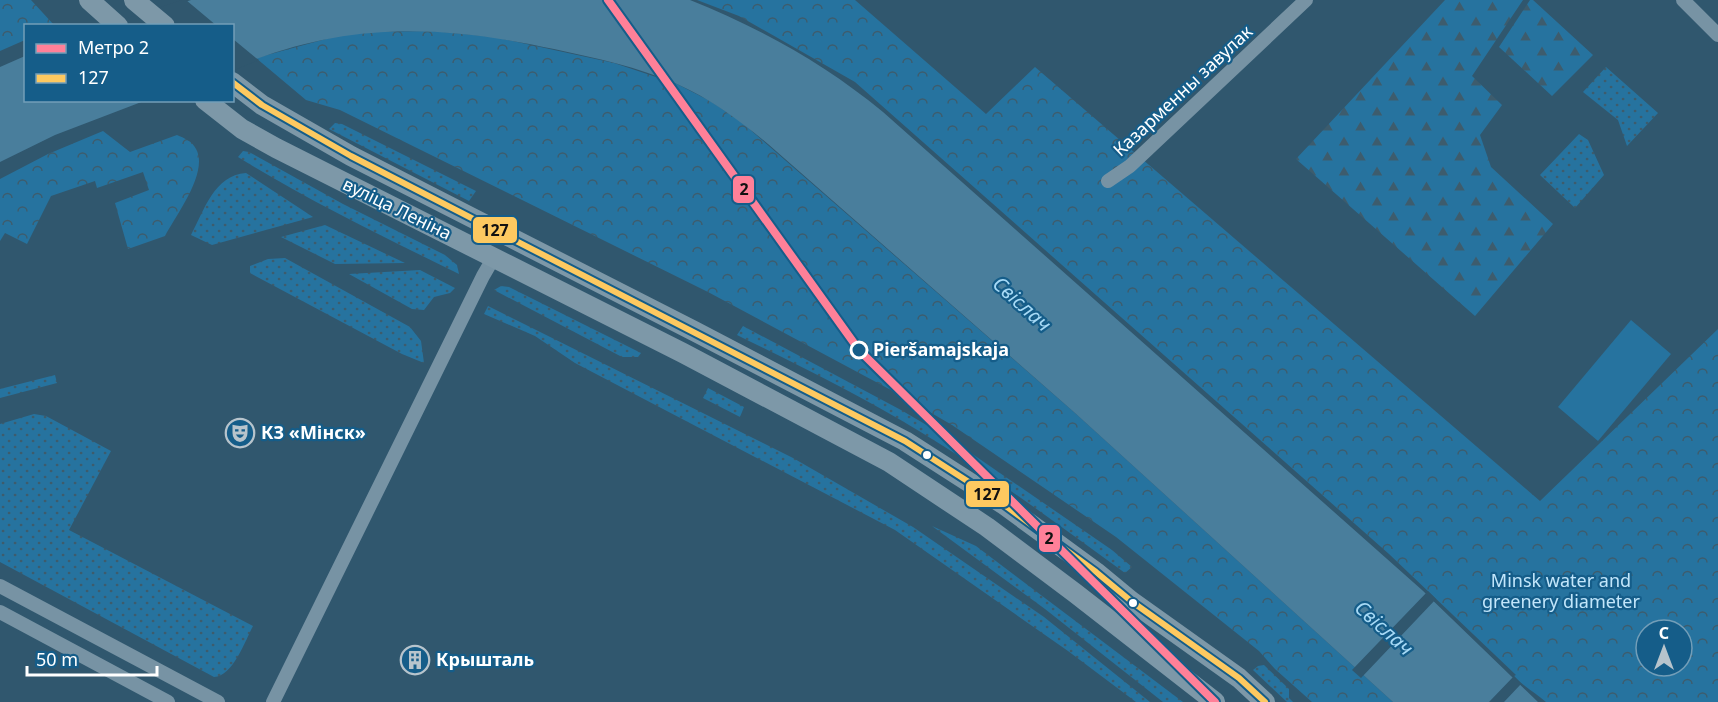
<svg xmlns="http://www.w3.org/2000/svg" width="1718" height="702" font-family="'Noto Sans',sans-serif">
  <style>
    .grass { fill: url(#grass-dots) }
    .forest { fill: url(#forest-firs) }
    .park { fill: url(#park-crowns); fill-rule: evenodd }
    .pitch { fill: #26739f }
    .water { fill: #497e9c }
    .pier { fill: #30576e }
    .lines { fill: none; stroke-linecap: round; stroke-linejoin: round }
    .street { stroke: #7793a4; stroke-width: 14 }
    .secondary { stroke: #7d98a8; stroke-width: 20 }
    .bus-1-casing { stroke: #155d89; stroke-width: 10 }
    .bus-1 { stroke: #fdc960; stroke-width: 6 }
    .metro-1-casing { stroke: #155d89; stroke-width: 12 }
    .metro-1 { stroke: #ff8098; stroke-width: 8 }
    .stop-dot { fill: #155d89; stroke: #fff; stroke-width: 3 }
    .bus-dot { fill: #fff; stroke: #155d89; stroke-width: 2 }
    .labels { text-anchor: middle; stroke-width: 4.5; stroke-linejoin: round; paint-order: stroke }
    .street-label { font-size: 18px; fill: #fff; stroke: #155d89 }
    .stop-label { font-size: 18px; font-weight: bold; fill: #fff; stroke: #155d89; text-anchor: start }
    .poi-label { font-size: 18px; font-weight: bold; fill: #fff; stroke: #155d89; text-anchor: start }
    .park-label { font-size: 18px; fill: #c2e6fb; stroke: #155d89 }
    .water-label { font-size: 20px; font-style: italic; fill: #a7daf6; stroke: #155d89 }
    .line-badge { stroke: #155d89; stroke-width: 2 }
    .pale-badge-label { font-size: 16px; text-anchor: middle; font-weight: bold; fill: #111 }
  </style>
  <defs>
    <pattern id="grass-dots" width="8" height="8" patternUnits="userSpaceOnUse" patternTransform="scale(1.5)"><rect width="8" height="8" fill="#26739f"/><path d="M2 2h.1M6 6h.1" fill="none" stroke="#3d5c6d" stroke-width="1.8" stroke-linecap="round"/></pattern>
    <pattern id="forest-firs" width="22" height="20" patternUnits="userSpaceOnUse" patternTransform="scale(1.5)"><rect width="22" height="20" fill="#26739f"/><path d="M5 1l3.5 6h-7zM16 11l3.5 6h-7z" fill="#3d5c6d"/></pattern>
    <pattern id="park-crowns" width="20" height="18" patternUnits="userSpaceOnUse" patternTransform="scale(1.5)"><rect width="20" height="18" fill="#26739f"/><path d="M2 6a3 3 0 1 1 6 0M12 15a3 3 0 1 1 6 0" fill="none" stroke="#3d5c6d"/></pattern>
  </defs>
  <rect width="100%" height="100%" fill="#30576e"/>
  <path class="grass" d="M 1606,67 L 1658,113 L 1627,146 L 1618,120 L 1583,92 Z
    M 335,123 L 342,124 L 476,191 L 469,201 L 329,129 Z
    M 1579,134 L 1588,140 L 1604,175 L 1575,208 L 1540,175 Z
    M 243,151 L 249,152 L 343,204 L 445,255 L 457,265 L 459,274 C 384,237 309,201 238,157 Z
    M 246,173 L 313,217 L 212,245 L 191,235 C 204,211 214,175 246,173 Z
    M 325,225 L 405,263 L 335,264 L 281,237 Z
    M 285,258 L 410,327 L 421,341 L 424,363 L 402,354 L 250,273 L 250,266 L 268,259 Z
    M 420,270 L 455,288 L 450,293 L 434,297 L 424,310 L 412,309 L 349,274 Z
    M 501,286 L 509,287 L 641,353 L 638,357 L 622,357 L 494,290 Z
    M 488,306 L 793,458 L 913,527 L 1044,617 L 1150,702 L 1136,702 L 1068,651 L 895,530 L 575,363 L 535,336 L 484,314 Z
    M 743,326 L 901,410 L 952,440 L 1112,550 L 1132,567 L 1125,573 C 1058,524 990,474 919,431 C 860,395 798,365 737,335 Z
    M 55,375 L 57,383 L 0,398 L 0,389 Z
    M 708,388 L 744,407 L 740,417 L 703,398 Z
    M 34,414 L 46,416 L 111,451 L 69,530 L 253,626 C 245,641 233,676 214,677 L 0,562 L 0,424 Z
    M 932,526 L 976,546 L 1183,702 L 1163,702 L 1045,609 Z
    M 1264,665 L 1289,689 L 1289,698 L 1293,702 L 1287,702 L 1253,670 L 1258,666 Z"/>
  <path class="forest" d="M 1445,0 L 1523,0 L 1472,76 L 1502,105 L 1480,135 L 1491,167 L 1553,224 L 1475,316 L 1296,159 Z
    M 1530,0 L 1533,0 L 1593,55 L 1552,96 L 1499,47 Z"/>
  <path class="park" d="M 0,0 L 31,0 L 54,25 L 26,26 L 25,40 L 0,51 Z
    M 697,0 L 855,0 L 986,114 L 1035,67 L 1540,501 L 1718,329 L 1718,702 L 1546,702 C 1536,693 1523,686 1514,676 L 1516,675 L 1389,554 L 855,82 L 739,16 ZM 1646,630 L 1682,630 L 1682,666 L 1646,666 Z
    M 433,31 L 494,37 L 614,63 L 677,84 L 710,101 L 739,120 L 1075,413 L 1393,702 L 1312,702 L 1275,669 L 1259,651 L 1116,537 L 952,425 L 904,397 L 708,292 L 340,110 L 306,100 L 256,58 L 337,36 L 363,32 Z
    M 103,131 L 130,152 L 177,135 C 184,138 192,141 196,149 C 209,172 176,215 165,236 L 128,249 L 115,203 L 149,190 L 143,172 L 97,188 L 95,181 L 51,196 L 27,244 L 5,233 L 0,241 L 0,179 L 48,154 Z"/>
  <path class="pitch" d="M 1631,320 L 1671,354 L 1598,441 L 1558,407 Z"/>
  <path class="water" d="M 191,0 L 690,0 C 760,28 825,64 883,112 L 1422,590 L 1538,702 L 1393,702 L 1075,413 L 768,144 C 740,121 711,99 677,84 C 638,67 596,58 554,49 C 437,24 346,21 233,68 L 232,26 L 114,26 Z
    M 25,56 L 26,100 L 144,101 L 55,135 L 0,162 L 0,67 Z"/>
  <path class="pier" d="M 182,0 L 186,0 L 217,26 L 111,25 L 113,23 Z
    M 233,39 L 256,58 L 259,60 L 232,71 Z
    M 1428,591 L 1436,599 L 1361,678 L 1352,670 Z
    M 1514,676 L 1521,684 L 1504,702 L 1489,702 Z"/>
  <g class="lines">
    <path class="street" d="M 1683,0 L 1718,35
      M 1108,181 L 1130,166 L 1306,0
      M 0,586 L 218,702
      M 0,612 L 168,702
      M 273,702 L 483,276 L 494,257"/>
    <path class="secondary" d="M 89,0 L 118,26
      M 134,0 L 165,26
      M 232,82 L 262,105 L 351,156 L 694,331 L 905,441 L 1003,504 L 1096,572 L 1131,601 L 1239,678 L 1265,702
      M 205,100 L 242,129 L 276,148 L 683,353 L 889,462 L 987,527 L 1075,593 L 1215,702"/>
    <g class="bus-1-casing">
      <path id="bus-1" d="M 232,82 L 262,105 L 351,156 L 905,441 L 1003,504 L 1096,572 L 1131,601 L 1239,678 L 1265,702"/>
    </g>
    <use href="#bus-1" class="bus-1"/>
    <g class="metro-1-casing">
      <path id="metro-1" d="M 608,0 L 859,350 L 1215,702"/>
    </g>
    <use href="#metro-1" class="metro-1"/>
  </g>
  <defs>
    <g id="theatre-ring" transform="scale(1.5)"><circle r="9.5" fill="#155d89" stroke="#b7c4cc" stroke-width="1.5"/><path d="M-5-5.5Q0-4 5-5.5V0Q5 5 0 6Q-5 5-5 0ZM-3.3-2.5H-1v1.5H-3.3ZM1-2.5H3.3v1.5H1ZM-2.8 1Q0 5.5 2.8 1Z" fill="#b7c4cc"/></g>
    <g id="building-ring" transform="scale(1.5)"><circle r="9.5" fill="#155d89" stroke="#b7c4cc" stroke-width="1.5"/><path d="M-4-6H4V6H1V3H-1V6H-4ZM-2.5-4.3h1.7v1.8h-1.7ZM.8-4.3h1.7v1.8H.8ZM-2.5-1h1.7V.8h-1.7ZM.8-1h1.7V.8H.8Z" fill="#b7c4cc"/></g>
  </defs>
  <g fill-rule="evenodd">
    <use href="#theatre-ring" x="240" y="433"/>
    <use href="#building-ring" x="415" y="660"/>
  </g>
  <circle class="stop-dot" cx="859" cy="350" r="8"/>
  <g class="bus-dot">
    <circle cx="927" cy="455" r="5"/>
    <circle cx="1133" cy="603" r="5"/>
  </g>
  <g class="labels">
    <g class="street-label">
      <text transform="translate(1183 91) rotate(-43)" y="6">Казарменны завулак</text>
      <text transform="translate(397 209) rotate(26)" y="6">вуліца Леніна</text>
    </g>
    <g class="stop-label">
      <text x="873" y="356">Pieršamajskaja</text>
    </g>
    <g class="poi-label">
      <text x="261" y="439">КЗ «Мінск»</text>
      <text x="436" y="666">Крышталь</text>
    </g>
    <g class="park-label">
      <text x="1561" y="587">Minsk water and<tspan x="1561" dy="21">greenery diameter</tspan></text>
    </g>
    <g class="water-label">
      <text transform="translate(1022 304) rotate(42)" y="7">Свіслач</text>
      <text transform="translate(1384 628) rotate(42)" y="7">Свіслач</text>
    </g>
  </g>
  <g class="line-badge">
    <rect x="732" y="175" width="23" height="29" rx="6" fill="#ff8098"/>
    <rect x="472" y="216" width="46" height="28" rx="6" fill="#fdc960"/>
    <rect x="965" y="480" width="45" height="28" rx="6" fill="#fdc960"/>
    <rect x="1038" y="524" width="23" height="29" rx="6" fill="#ff8098"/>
  </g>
  <g class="pale-badge-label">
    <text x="744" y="195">2</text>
    <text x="495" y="236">127</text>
    <text x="987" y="500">127</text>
    <text x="1049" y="544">2</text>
  </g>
  <rect x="24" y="24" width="210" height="78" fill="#155d89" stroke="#739eb8" stroke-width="1.5"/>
  <rect x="36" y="44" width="30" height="9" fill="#ff8098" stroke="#739eb8" stroke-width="1.5"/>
  <text x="78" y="54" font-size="18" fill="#ffffff">Метро 2</text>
  <rect x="36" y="74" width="30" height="9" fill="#fdc960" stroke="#739eb8" stroke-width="1.5"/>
  <text x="78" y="84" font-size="18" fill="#ffffff">127</text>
  <g transform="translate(1664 648)"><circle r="28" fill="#155d89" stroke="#739eb8" stroke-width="1.5"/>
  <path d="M0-4.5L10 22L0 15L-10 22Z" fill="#b7c4cc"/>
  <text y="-9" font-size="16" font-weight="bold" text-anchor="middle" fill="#ffffff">С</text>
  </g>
  <path d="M27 666v9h130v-9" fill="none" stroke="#ffffff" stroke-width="3"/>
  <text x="36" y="666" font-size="18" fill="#ffffff" stroke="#155d89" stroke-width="4.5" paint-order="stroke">50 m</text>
</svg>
